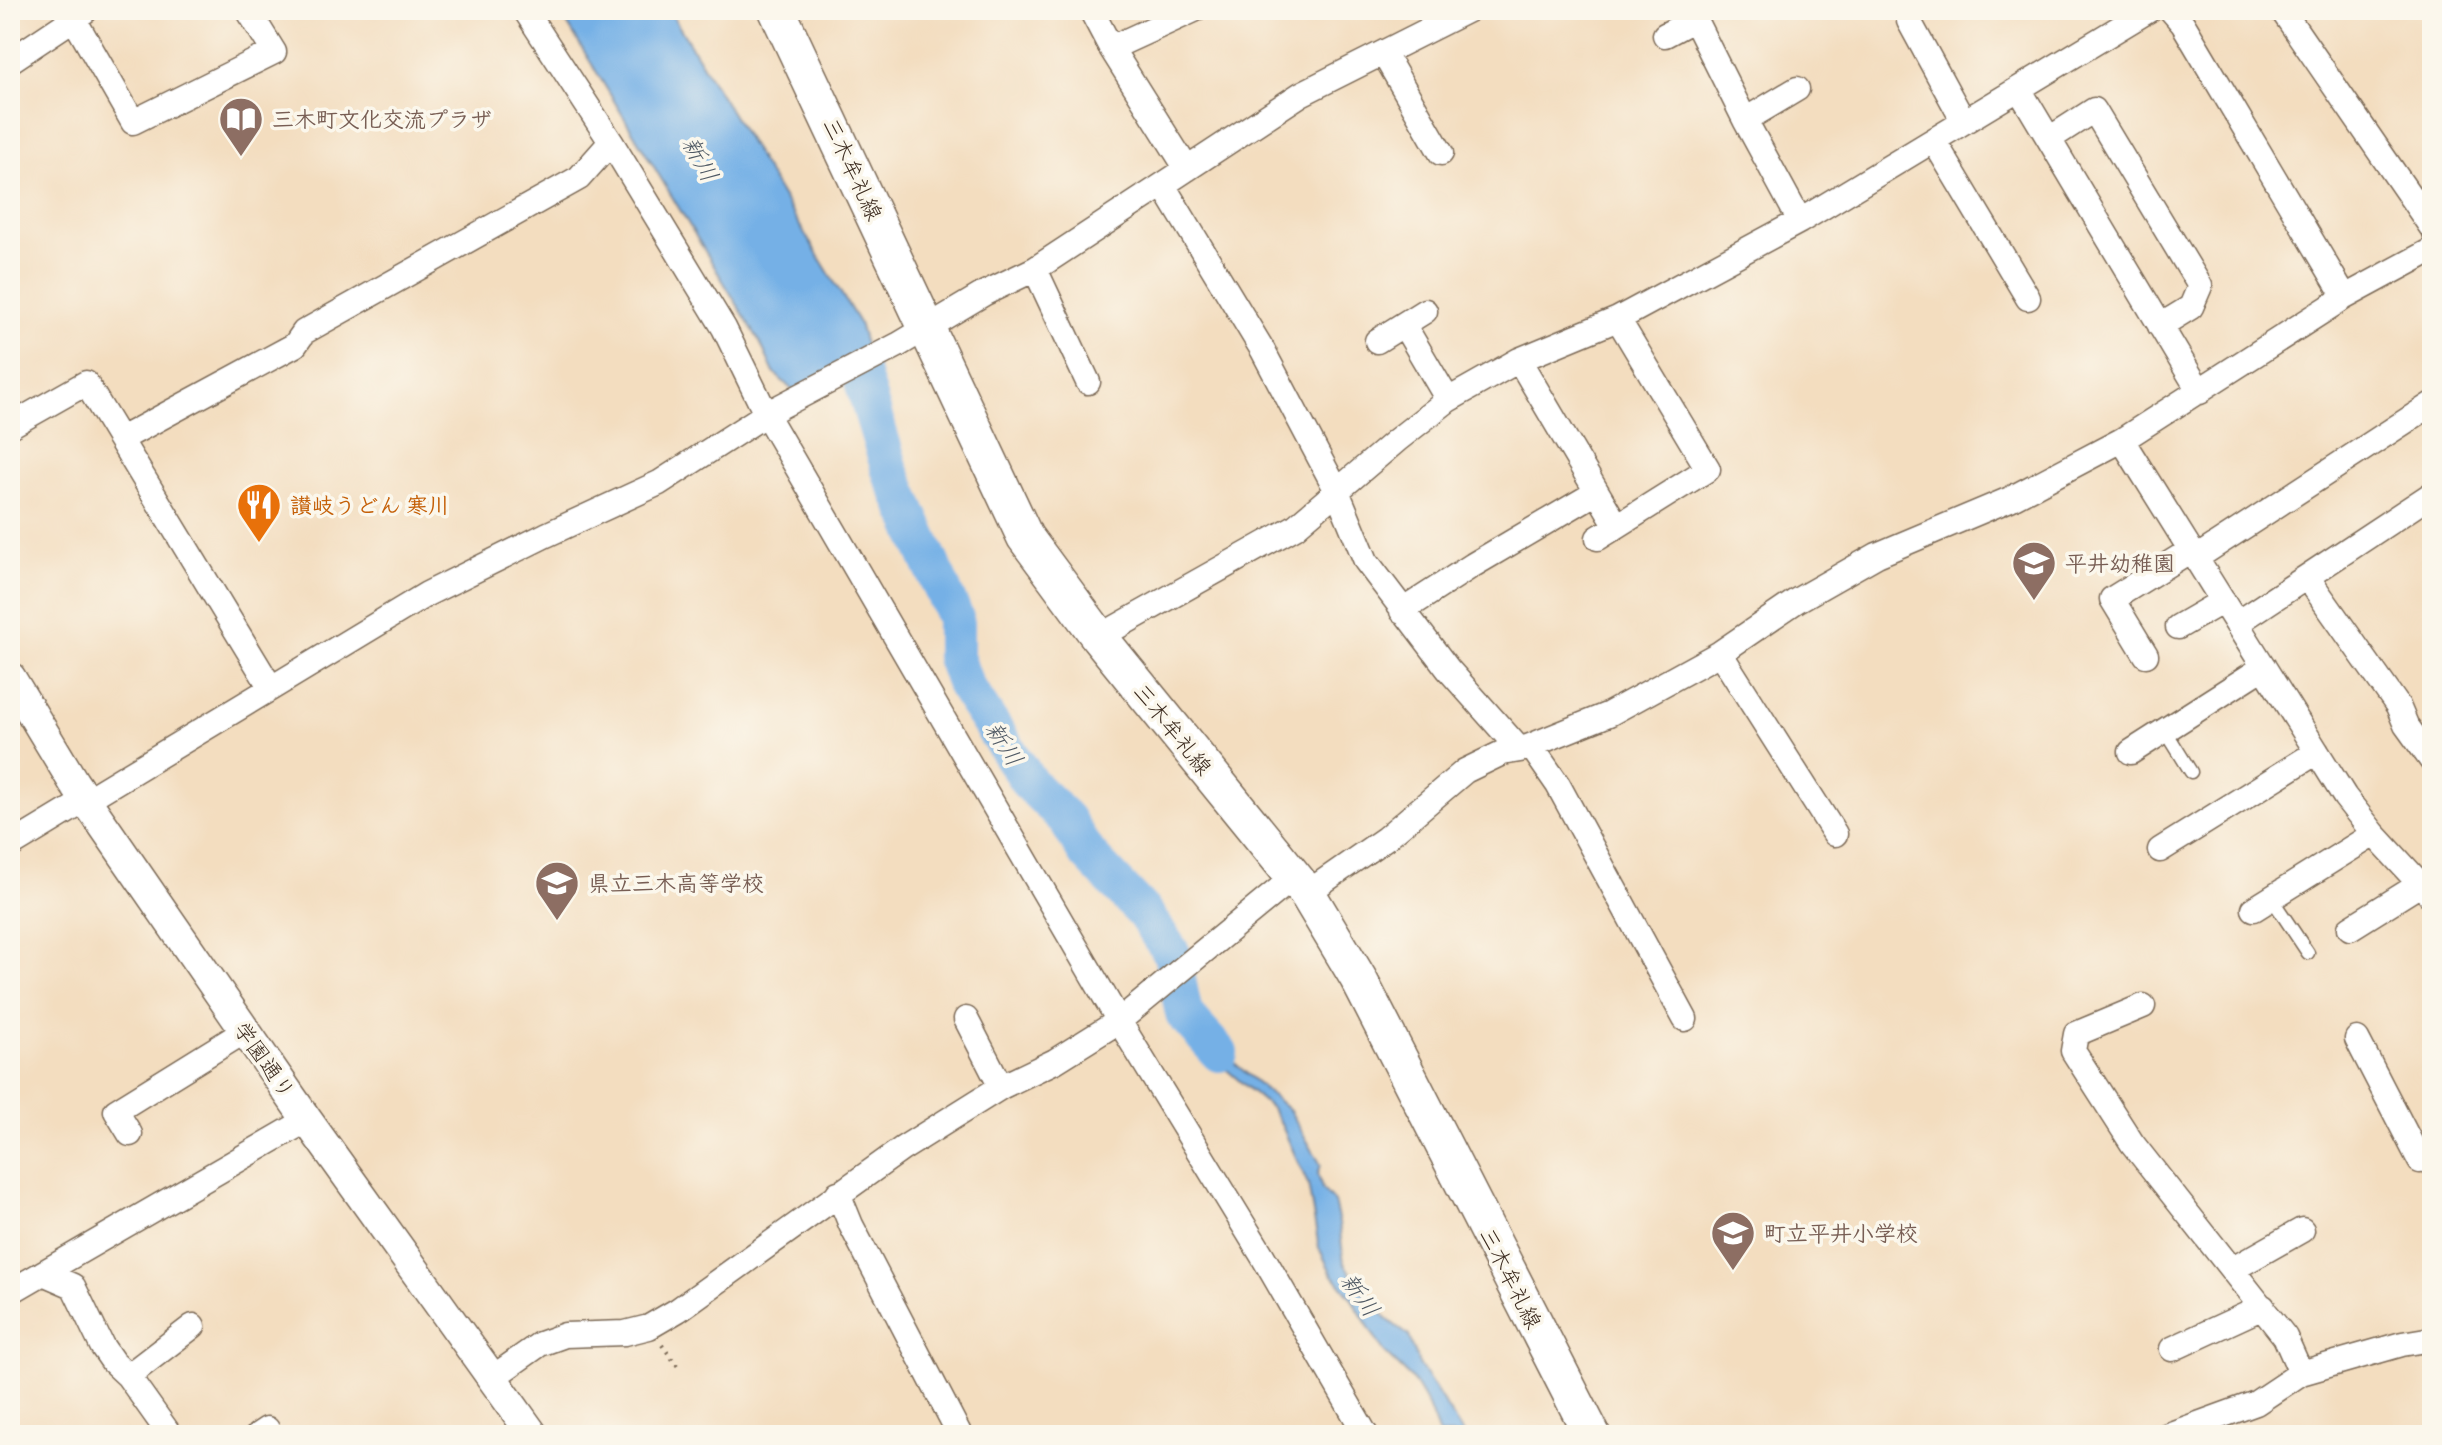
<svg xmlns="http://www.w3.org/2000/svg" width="2442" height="1445" font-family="Delius,'Klee One',sans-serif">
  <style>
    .water { fill: #74b0e6; stroke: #586d82; stroke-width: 2 }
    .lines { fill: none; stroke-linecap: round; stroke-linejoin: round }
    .river { stroke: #74b0e6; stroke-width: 38 }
    .service-casing { stroke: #7b6956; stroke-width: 15 }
    .minor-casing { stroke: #7b6956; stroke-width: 27 }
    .tertiary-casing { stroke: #7b6956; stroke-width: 33 }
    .primary-casing { stroke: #7b6956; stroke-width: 39 }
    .path { stroke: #7b6956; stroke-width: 4; stroke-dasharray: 2 6; stroke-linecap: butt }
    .service { stroke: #fff; stroke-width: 12 }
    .minor { stroke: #fff; stroke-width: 24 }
    .tertiary { stroke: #fff; stroke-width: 30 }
    .primary { stroke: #fff; stroke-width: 36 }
    .labels { text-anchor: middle; stroke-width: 7; stroke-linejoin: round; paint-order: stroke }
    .education-label { font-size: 22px; font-weight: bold; fill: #785e54; stroke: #fbf7ec; text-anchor: start }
    .street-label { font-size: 22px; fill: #3b2a1e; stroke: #fbf7ec }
    .food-label { font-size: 22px; font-weight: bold; fill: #c56008; stroke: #fbf7ec; text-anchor: start }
    .water-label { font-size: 24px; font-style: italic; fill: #4f5964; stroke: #fbf7ec }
  </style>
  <rect width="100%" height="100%" fill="#fbf7ec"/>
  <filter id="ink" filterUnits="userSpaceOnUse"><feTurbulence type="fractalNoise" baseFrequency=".0125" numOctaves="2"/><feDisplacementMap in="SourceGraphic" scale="16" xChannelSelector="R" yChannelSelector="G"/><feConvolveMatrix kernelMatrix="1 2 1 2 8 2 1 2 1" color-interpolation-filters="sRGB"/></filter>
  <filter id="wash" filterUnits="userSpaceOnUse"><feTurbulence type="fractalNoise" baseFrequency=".006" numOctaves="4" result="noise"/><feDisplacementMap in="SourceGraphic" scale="32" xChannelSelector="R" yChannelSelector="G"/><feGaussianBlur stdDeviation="1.8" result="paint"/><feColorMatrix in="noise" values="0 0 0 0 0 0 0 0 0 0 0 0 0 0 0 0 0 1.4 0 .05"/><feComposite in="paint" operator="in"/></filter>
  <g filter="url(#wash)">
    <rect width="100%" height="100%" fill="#f3ddbf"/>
    <path class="water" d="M 559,10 L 669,10 L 859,323 L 866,348 L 804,401 L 774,373 L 760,342 Z
      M 1184,1012 L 1231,1060 L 1290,1111 L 1321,1165 L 1318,1173 L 1322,1189 L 1334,1202 L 1339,1223 L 1344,1263 L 1363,1293 L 1387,1319 L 1409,1336 L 1419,1364 L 1464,1435 L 1439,1435 L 1428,1406 L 1412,1379 L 1384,1352 L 1350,1296 L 1332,1274 L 1319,1248 L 1308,1184 L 1282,1126 L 1271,1108 L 1227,1070 L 1214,1054 L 1186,1020 Z"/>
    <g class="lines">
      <path class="river" d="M 825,342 L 860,372 L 891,473 L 955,618 L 955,657 L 965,685 L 1030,784 L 1066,819 L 1085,851 L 1145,914 L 1172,954 L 1184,1014 L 1219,1053"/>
    </g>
  </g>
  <g filter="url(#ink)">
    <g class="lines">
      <g class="service-casing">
        <path id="service" d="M 2165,730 L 2191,772
          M 2272,899 L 2308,953"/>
      </g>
      <g class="minor-casing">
        <path id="minor" d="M 525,10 L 611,142 L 724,328 L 766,414 L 1119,1021 L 1262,1255 L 1366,1435
          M 1091,10 L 1111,48 L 1187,169
          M 1690,10 L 1745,120 L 1800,221
          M 2171,10 L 2183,24 L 2345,297
          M 2282,10 L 2432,228
          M 74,19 L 133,122 L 274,52 L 248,10
          M 1909,21 L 1964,122
          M 1665,35 L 1695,19
          M 1111,48 L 1194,10
          M 1384,54 L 1441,153
          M 10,61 L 85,11
          M 2019,89 L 2200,392
          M 1745,120 L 1797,89
          M 2049,139 L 2094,110 L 2200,286 L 2191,307 L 2160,326
          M 1934,141 L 2028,298
          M 1164,187 L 1262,349 L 1337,491 L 1366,561 L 1448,669 L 1520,750
          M 1035,269 L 1088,382
          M 1404,325 L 1448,400
          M 1377,341 L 1425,311
          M 1519,360 L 1617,526
          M 10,426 L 86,383 L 271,688
          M 121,439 L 295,345 L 304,332 L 579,178 L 611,142
          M 2122,440 L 2345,797 L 2374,834 L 2432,897
          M 1598,538 L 1708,469 L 1618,319
          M 2196,558 L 2432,404
          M 2307,577 L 2398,706 L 2406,725 L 2432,761
          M 1402,611 L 1473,565 L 1597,492
          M 2237,623 L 2432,494
          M 2178,627 L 2223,601
          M 1099,637 L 1295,527 L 1397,440 L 1448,400 L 1519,360 L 1618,319 L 1800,221 L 2149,10
          M 1720,653 L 1835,834
          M 2146,655 L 2112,599 L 2191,550
          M 1531,746 L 1558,785 L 1685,1019
          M 2131,752 L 2264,667
          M 10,846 L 427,594 L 546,535 L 659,483 L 766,414 L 898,345 L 985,293 L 1035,269 L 1301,94 L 1468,10
          M 2160,850 L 2317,752
          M 1307,893 L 1386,838 L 1465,771 L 1502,753 L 1520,750 L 1609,714 L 1720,653 L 1796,601 L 1877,555 L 2010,499 L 2122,440 L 2345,297 L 2432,250
          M 2254,909 L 2374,834
          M 2350,928 L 2422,883
          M 2143,1006 L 2076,1034 L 2073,1051 L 2132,1143 L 2285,1337 L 2301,1373
          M 966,1019 L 1001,1087
          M 2357,1039 L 2420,1161
          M 130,1134 L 116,1111 L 245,1031
          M 838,1193 L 851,1225 L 960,1435
          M 2233,1269 L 2302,1230
          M 43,1273 L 73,1286 L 102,1346 L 113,1362 L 128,1376 L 170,1435
          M 10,1292 L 307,1120
          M 2172,1349 L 2263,1307
          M 128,1376 L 193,1326
          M 492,1378 L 540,1344 L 565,1335 L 625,1333 L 649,1327 L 678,1310 L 902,1149 L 1001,1087 L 1055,1061 L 1119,1021 L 1294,877
          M 258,1435 L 267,1429
          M 2168,1435 L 2256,1403 L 2301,1373 L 2402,1344 L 2432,1339"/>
      </g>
      <g class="tertiary-casing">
        <path id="tertiary" d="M 10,677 L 74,783 L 307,1120 L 533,1435"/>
      </g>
      <g class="primary-casing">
        <path id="primary" d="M 777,10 L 1025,537 L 1099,637 L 1307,893 L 1358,978 L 1592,1435"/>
      </g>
      <path class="path" d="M 662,1345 L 679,1368"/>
      <use href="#service" class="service"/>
      <use href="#minor" class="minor"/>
      <use href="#tertiary" class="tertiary"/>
      <use href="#primary" class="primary"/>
    </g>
  </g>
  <defs>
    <g id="library-pin" transform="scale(2.3)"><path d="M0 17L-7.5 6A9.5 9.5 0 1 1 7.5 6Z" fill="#8d6e63" stroke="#fbf7ec"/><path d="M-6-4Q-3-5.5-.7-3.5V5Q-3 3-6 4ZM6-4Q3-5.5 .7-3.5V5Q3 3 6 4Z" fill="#fff"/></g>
    <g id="restaurant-pin" transform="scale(2.3)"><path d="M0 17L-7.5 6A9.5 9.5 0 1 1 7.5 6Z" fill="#e8710a" stroke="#fbf7ec"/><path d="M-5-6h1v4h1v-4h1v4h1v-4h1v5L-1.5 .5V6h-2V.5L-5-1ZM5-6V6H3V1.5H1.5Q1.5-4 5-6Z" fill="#fff"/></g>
    <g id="school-pin" transform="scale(2.3)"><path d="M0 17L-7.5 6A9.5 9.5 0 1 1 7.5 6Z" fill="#8d6e63" stroke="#fbf7ec"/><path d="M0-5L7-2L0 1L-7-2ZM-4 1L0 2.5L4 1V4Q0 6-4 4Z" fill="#fff"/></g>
  </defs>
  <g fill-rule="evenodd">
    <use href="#library-pin" x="241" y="119"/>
    <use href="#restaurant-pin" x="259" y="505"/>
    <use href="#school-pin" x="2034" y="563"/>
    <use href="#school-pin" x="557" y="883"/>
    <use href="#school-pin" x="1733" y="1233"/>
  </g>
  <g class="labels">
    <g class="education-label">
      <text x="272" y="127">三木町文化交流プラザ</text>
      <text x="2065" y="571">平井幼稚園</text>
      <text x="588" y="891">県立三木高等学校</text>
      <text x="1764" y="1241">町立平井小学校</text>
    </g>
    <g class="street-label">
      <text transform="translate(853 169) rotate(65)" y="8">三木牟礼線</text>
      <text transform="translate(1173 729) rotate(51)" y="8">三木牟礼線</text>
      <text transform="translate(265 1060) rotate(55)" y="8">学園通り</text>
      <text transform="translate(1511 1278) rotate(63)" y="8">三木牟礼線</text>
    </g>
    <g class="food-label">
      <text x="290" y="513">讃岐うどん 寒川</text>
    </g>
    <g class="water-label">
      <text transform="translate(700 159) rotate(61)" y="8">新川</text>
      <text transform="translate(1004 744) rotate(57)" y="8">新川</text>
      <text transform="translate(1360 1295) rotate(54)" y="8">新川</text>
    </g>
  </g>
  <rect width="2442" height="1445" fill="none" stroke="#fbf7ec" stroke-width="40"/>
</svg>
